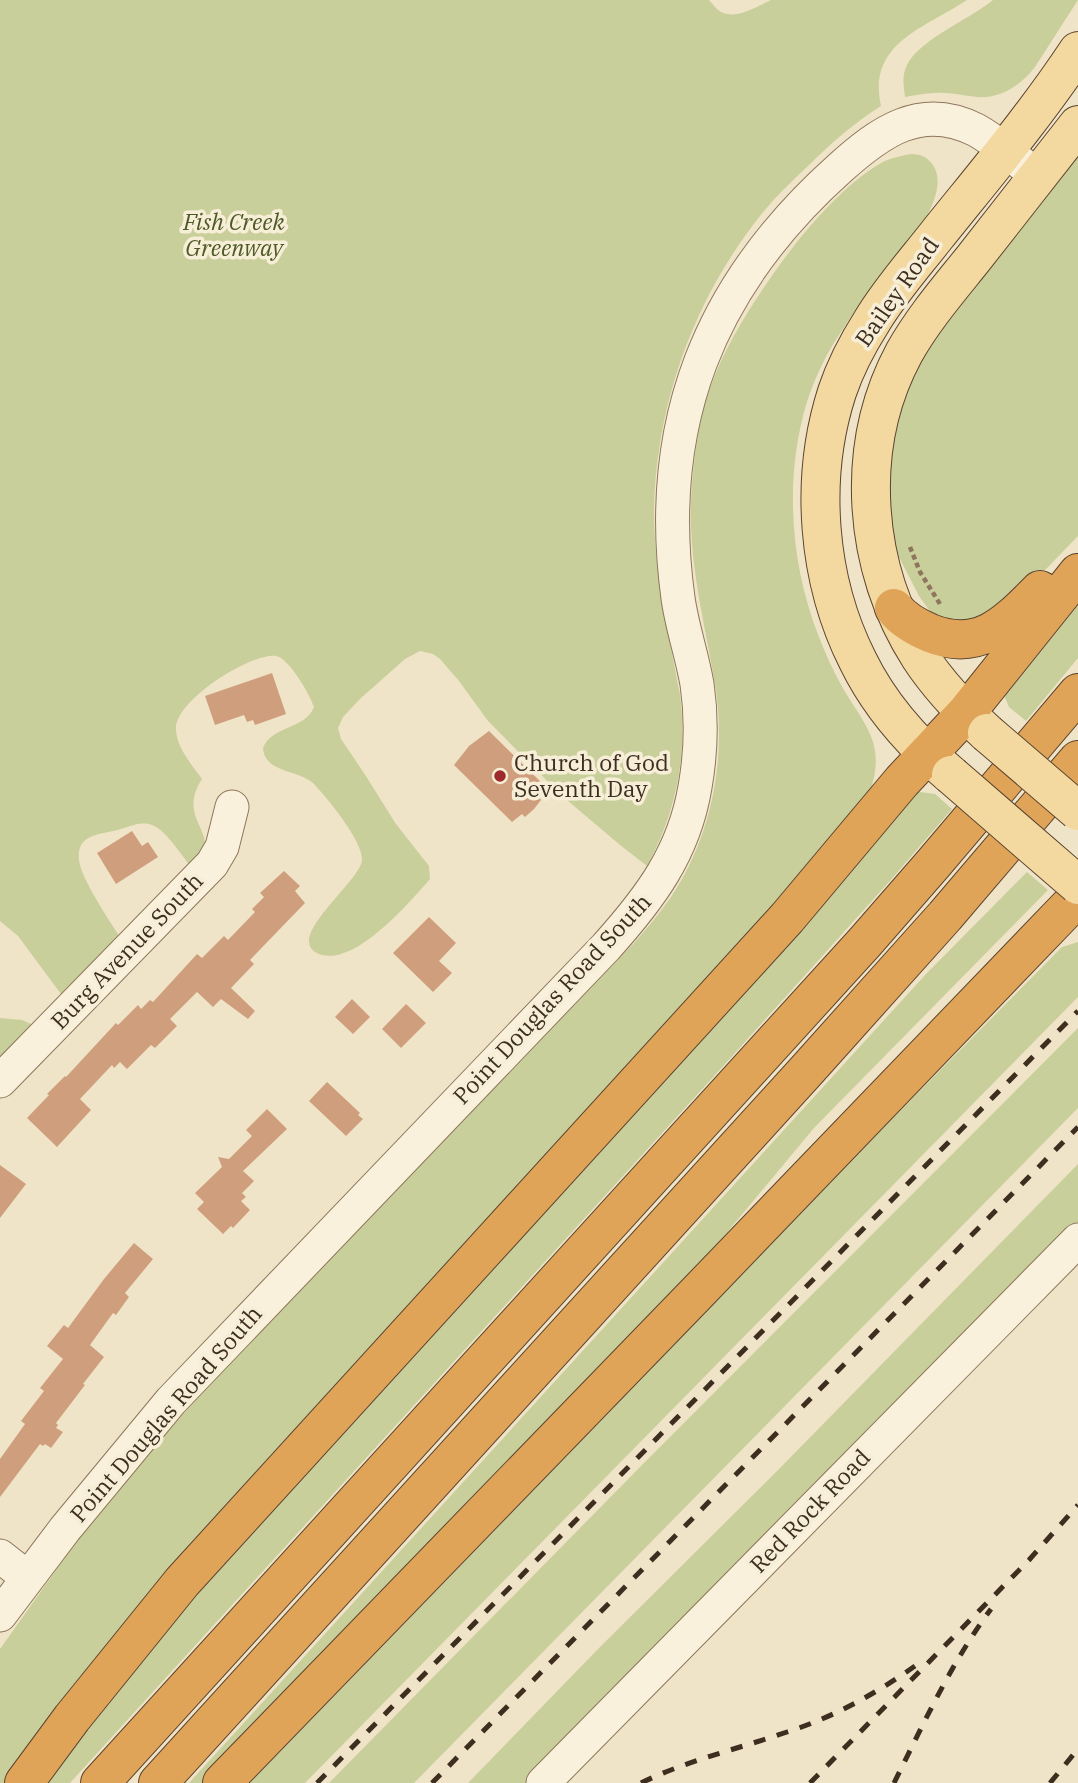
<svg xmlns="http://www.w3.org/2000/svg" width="1078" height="1783" font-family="'IBM Plex Serif',serif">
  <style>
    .green { fill: #c9cf9b }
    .building { fill: #cf9f7d }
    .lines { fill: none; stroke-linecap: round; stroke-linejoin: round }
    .minor-casing { stroke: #8d765c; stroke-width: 35 }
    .major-casing { stroke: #5b4430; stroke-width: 40 }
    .highway-casing { stroke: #5b4430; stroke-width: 40 }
    .path { stroke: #8d765c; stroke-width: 4.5; stroke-dasharray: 5 3.5; stroke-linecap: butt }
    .minor { stroke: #faf1dc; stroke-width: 33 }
    .major { stroke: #f3d9a0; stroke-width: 38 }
    .highway { stroke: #e0a458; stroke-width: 38 }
    .rail { stroke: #3d2e20; stroke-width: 5; stroke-dasharray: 12 12; stroke-linecap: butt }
    .major-bridge-casing { stroke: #5b4430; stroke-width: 40; stroke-linecap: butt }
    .major-bridge { stroke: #f3d9a0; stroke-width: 38 }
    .poi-dot { fill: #9e2a2b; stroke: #f7eed8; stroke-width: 2.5 }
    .labels { text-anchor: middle; stroke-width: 7; stroke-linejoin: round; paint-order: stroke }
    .park-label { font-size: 23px; font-style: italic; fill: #4d5a26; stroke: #f7eed8 }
    .street-label { font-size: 23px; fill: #3d2e20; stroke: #f7eed8 }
    .poi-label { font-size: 23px; fill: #3d2e20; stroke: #f7eed8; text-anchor: start }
  </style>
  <rect width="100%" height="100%" fill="#f0e4c8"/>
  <path class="green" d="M 0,0 L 709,0 C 713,4 716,9 721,12 C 736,20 758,6 771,0 L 967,0 C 925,28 867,43 881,106 C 854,123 830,144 807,167 C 788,185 769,203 753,225 C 691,307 656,408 654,511 C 654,574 669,633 680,695 C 688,754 676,813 647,866 L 620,845 L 561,795 L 488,721 L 459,681 L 440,659 L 433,654 L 420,651 L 405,659 L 361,698 L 343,717 L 338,728 L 341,739 L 364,773 L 396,824 L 429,866 L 430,879 C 410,902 350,973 315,952 C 288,935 361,880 362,860 C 363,841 327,798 314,784 C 299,769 265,774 263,748 C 272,725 305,730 314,707 C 310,695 289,658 276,656 C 250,653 178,699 176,727 C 175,746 192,765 202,779 C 191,796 191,809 200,827 C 202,832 205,838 205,843 C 205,852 196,861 192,868 C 182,856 166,830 152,825 C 140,821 132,826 121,829 C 103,835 76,832 79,860 C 81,879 111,923 122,940 L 64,998 L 18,936 L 0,921 Z
    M 993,0 L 1078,0 L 1035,67 C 1021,85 1001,99 977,97 C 966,96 955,93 944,93 C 930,92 918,95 905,97 C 904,88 902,79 905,70 C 913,42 969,20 993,0 Z
    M 1078,149 L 1078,536 L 1019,597 L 973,627 L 932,614 L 919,596 L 899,557 L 889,527 L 889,449 L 915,364 Z
    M 911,154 C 920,154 928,157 933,165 C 957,201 881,277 860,304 C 852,314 846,324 839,335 C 825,356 815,378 807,402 C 784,477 790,564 819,637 C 826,655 834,673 844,690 C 855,709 872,729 875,751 C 878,769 872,787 866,803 L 13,1783 L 0,1783 L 0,1649 L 78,1539 L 129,1476 L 213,1380 L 634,943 C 647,928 660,913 671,897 C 712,836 727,757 715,685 C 705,622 689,567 691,502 C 693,464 698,418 712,383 C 728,338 764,285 793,247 C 816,218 848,182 881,163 C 890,158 900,156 911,154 Z
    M 1078,600 L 1078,658 L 1026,721 L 1009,707 L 1003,693 Z
    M 912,791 L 935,794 L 952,809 L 889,882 L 726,1063 L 70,1783 L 36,1783 L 69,1737 Z
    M 1027,872 L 1048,890 L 814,1128 L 674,1296 L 210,1783 L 189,1783 L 926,974 Z
    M 1078,942 L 1078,997 L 305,1783 L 250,1783 L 651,1369 L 710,1303 L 1062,947 Z
    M 0,1018 L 22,1020 L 36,1026 L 0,1063 Z
    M 1078,1028 L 1078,1108 L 414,1783 L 329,1783 L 643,1464 Z
    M 1078,1164 L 1078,1224 L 1059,1241 L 526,1783 L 468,1783 L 599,1648 L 780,1468 Z"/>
  <path class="building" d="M 272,673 L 286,714 L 255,725 L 253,720 L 247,722 L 244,715 L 215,725 L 205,696 Z
    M 489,731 L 547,788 L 539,797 L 541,800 L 534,809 L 525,817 L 522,814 L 512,822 L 454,765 L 469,746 Z
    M 132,831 L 142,846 L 148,842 L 158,857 L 116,884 L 97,853 Z
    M 284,871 L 300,886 L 295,891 L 305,903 L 250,960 L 254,964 L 231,988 L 255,1011 L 248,1019 L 221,999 L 213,1007 L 197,992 L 170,1019 L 177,1026 L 155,1048 L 151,1045 L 127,1069 L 120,1062 L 114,1068 L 112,1065 L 80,1099 L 91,1110 L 57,1147 L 27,1118 L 49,1095 L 47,1094 L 65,1076 L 66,1077 L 116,1023 L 118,1025 L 138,1005 L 141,1009 L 150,1000 L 153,1002 L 197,954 L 202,958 L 224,936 L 228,940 L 255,912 L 252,909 L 264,897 L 260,893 Z
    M 429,917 L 456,943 L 439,961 L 452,973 L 433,992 L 393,953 Z
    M 352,999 L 370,1017 L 353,1034 L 335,1017 Z
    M 406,1004 L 426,1023 L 401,1048 L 382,1029 Z
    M 327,1082 L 360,1113 L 358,1115 L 363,1119 L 346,1136 L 309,1101 Z
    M 267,1109 L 287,1129 L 243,1171 L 254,1181 L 242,1193 L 246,1197 L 241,1201 L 250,1210 L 233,1228 L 231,1226 L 223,1234 L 197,1209 L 204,1202 L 195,1193 L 222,1167 L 218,1157 L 229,1159 L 252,1136 L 246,1130 Z
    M 0,1165 L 26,1184 L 0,1218 Z
    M 134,1243 L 153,1259 L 125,1293 L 129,1297 L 116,1315 L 113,1313 L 90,1345 L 104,1357 L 83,1384 L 85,1385 L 56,1423 L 58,1425 L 56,1428 L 63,1432 L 51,1448 L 45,1444 L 43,1446 L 40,1444 L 0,1497 L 0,1459 L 25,1424 L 21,1421 L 44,1391 L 40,1388 L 63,1359 L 47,1346 L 64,1325 L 68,1328 L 104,1279 Z"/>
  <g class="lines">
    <g class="minor-casing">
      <path id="minor" d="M 0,1081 L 212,864 L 222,847 L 232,807
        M 0,1556 L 28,1578
        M 0,1615 L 65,1529 L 171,1401 L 606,947 C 650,898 684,853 695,787 C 701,753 702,718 697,684 C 692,655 682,627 678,598 C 654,423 709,285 840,168 C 880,132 921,102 976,130 C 998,142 1018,161 1037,176
        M 543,1783 L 1078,1240"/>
    </g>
    <g class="major-casing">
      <path id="major" d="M 987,733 C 962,710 939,686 920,657 C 863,569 853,448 904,353 C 923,319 949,289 973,259 C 1008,214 1043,170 1078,125
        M 951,775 C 913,743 880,706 858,661 C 817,580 809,479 837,392 C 845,368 858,343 872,321 C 890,291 914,264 936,236 C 984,176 1035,116 1078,51"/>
    </g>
    <g class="highway-casing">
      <path id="highway" d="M 894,608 C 903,620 916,627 930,633 C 980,653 1007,623 1040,590
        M 24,1783 L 72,1718 L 182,1582 L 787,918 L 902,781 L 966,713 L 1078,573
        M 100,1783 L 865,942 L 933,864 L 1078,693
        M 158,1783 L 807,1070 L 945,916 L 1078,760
        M 222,1783 L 697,1293 L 1078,897"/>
    </g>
    <path class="path" d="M 910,547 L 920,572 L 940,604"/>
    <use href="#minor" class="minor"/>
    <use href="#major" class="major"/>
    <use href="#highway" class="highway"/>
    <path class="rail" d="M 317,1783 L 1078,1011
      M 432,1783 L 1078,1127
      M 641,1783 C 688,1760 738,1749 787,1732 C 834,1717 875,1694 915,1666
      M 810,1783 L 1029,1560 L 1078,1505
      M 894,1783 C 924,1723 951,1663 991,1609
      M 1050,1783 L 1078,1749"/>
    <g class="major-bridge-casing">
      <path id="major-bridge" d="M 987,733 L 1078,811
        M 951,775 L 1078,885"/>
    </g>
    <use href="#major-bridge" class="major-bridge"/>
  </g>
  <circle class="poi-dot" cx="500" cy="776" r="7"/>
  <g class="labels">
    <g class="park-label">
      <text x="234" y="230">Fish Creek<tspan x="234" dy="26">Greenway</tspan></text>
    </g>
    <g class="street-label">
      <text transform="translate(897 292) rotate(-55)" y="8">Bailey Road</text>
      <text transform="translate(127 951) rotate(-46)" y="8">Burg Avenue South</text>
      <text transform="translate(552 999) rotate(-47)" y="8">Point Douglas Road South</text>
      <text transform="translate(166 1414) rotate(-49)" y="8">Point Douglas Road South</text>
      <text transform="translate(810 1511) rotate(-46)" y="8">Red Rock Road</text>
    </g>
    <g class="poi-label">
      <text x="514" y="771">Church of God<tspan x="514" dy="26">Seventh Day</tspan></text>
    </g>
  </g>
</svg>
